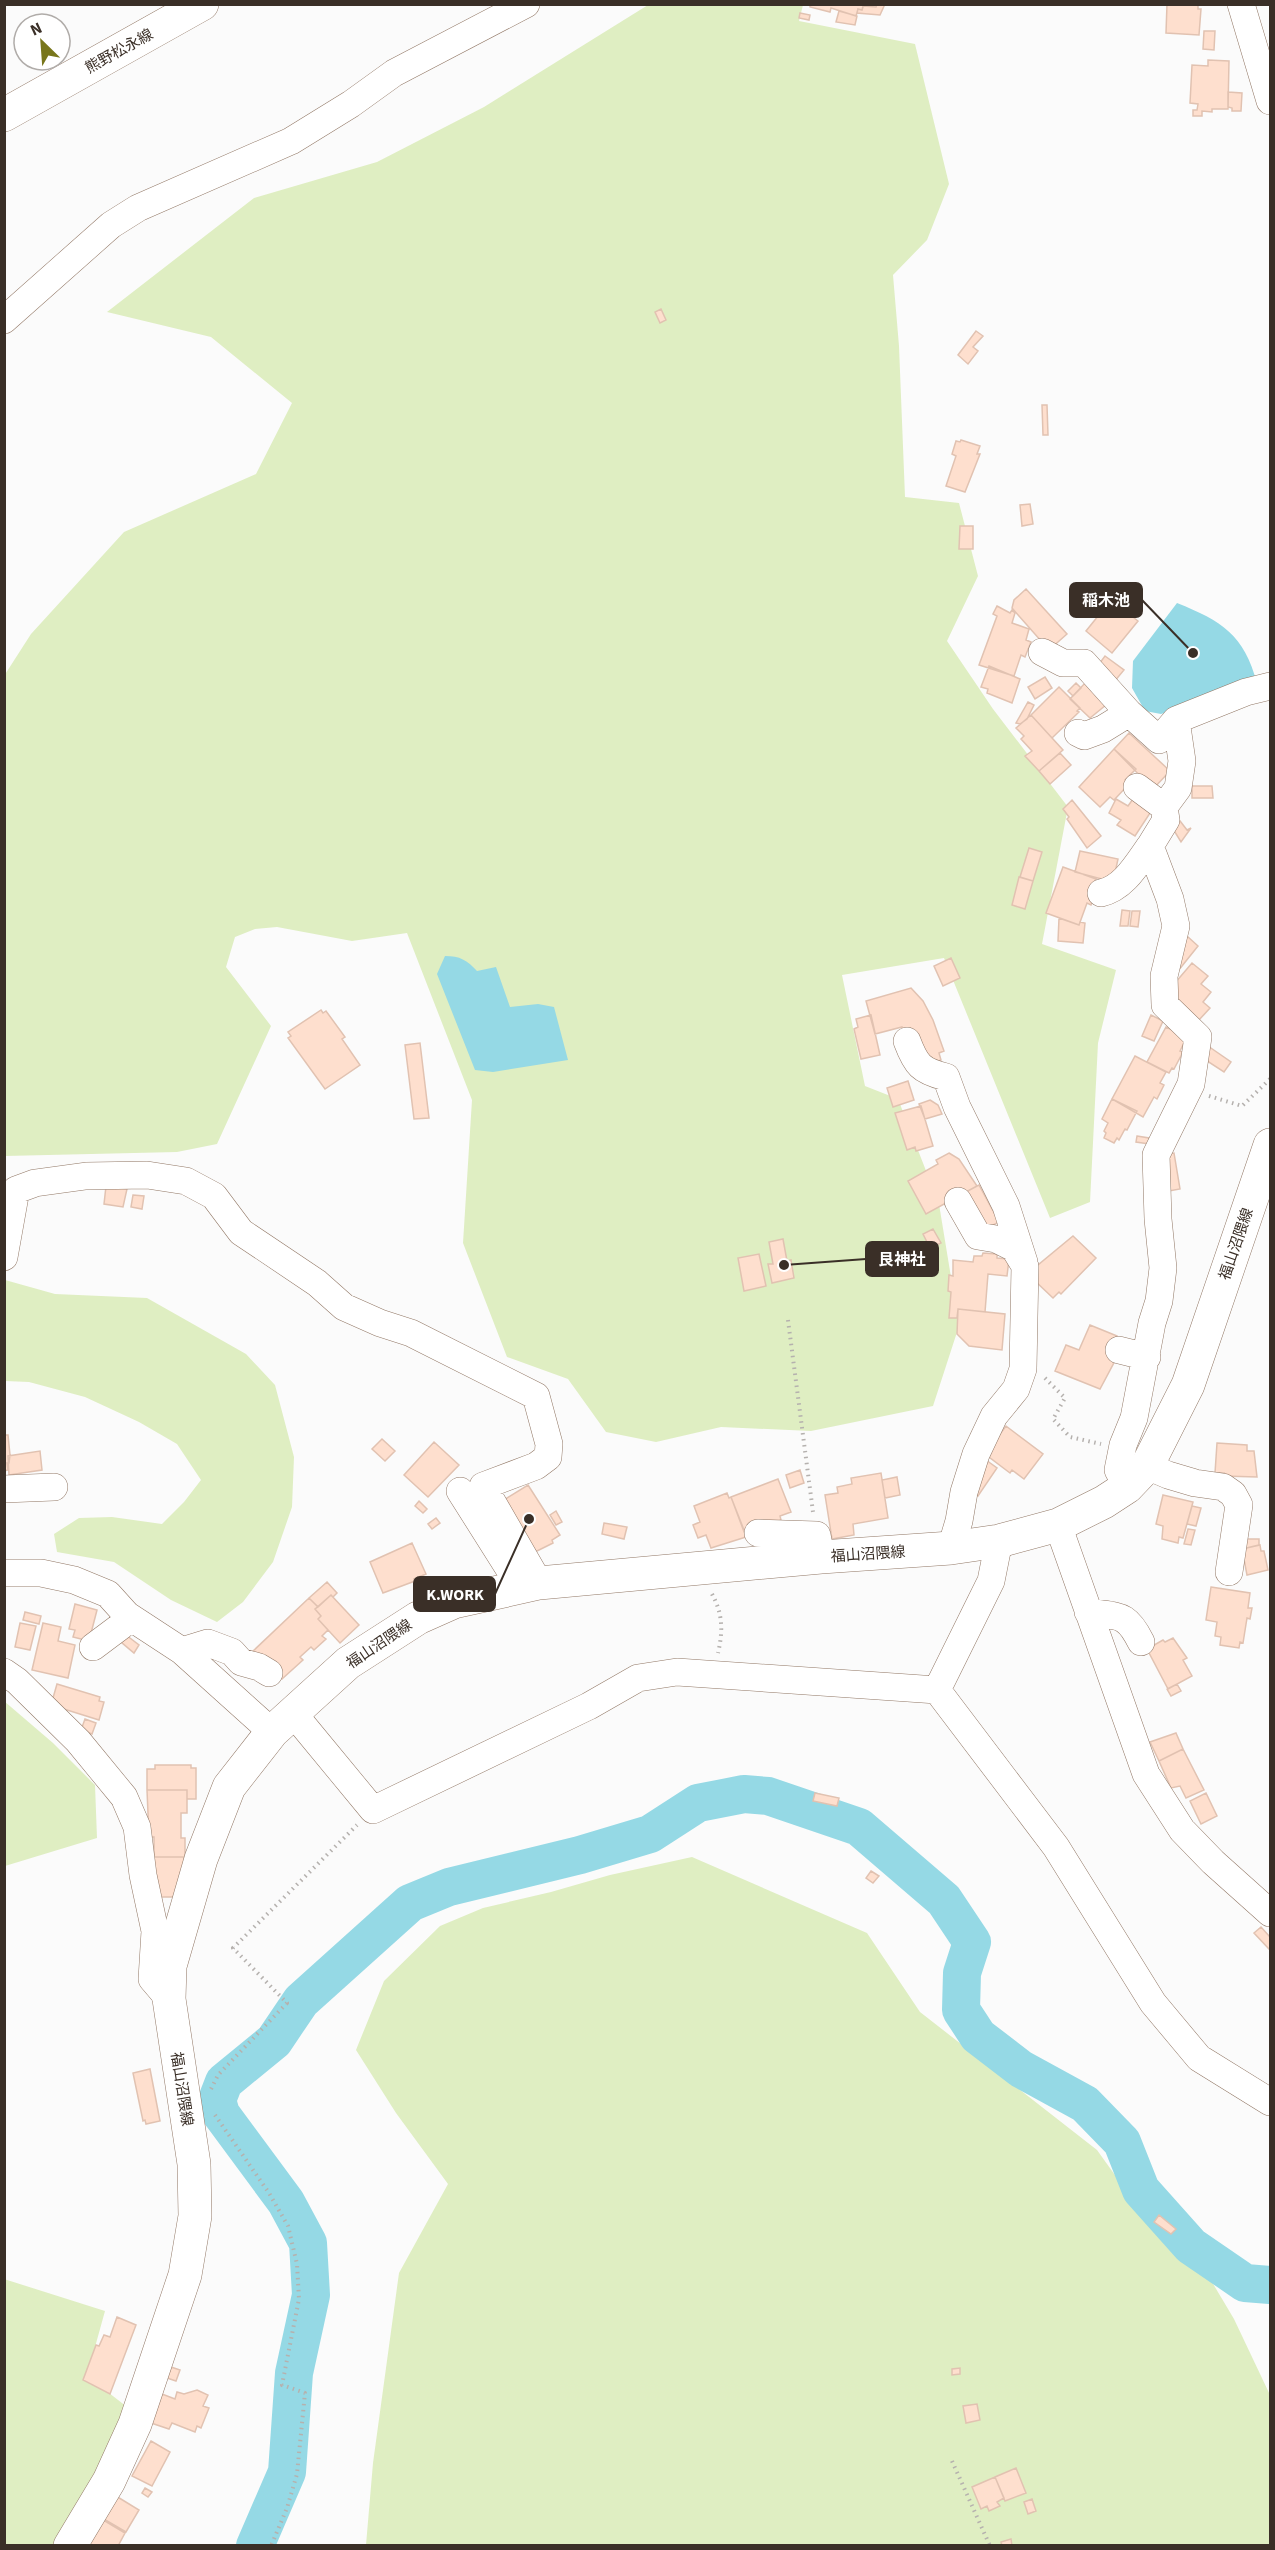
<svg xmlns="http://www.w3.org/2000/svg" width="1275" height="2550" font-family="'Source Sans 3','Noto Sans JP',sans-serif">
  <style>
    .green { fill: #dfeec2 }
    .water { fill: #95d9e5 }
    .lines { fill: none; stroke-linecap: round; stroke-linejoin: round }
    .river { stroke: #95d9e5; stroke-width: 38 }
    .building { fill: #fedfce; stroke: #e1c2b1; stroke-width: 1.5 }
    .minor-casing { stroke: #927866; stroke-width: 28 }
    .major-casing { stroke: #927866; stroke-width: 34 }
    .path { stroke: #b5b1ae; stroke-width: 4; stroke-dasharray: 1.5 4.5; stroke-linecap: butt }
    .minor { stroke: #fff; stroke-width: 27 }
    .major { stroke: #fff; stroke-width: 33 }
    .labels { text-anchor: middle; stroke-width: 6; stroke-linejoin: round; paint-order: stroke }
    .street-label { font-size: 15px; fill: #3a2f27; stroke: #fff }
    .leader { fill: none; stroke: #3a2f27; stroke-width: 2 }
    .callout-dot { fill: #3a2f27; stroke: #fff; stroke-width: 2 }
    .callout { fill: #3a2f27; stroke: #3a2f27; stroke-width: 2 }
    .callout-label { font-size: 16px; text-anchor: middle; font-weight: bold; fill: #fff }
  </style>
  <rect width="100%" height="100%" fill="#fbfbfb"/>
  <path class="green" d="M 648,5 L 803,5 L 799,21 L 915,44 L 949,184 L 927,240 L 893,275 L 899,346 L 905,497 L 959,503 L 978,576 L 947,641 L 993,709 L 1068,807 L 1042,944 L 1116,970 L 1098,1043 L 1090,1202 L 1050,1218 L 944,958 L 842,975 L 865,1086 L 898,1099 L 939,1204 L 959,1326 L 933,1406 L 811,1431 L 721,1427 L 656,1442 L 606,1432 L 568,1379 L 507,1357 L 463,1243 L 472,1100 L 407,933 L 352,941 L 277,927 L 255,929 L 235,937 L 226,967 L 271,1026 L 217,1144 L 177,1152 L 5,1156 L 4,676 L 31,634 L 124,532 L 256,474 L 292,403 L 211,337 L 107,312 L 254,198 L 377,162 L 484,107 Z
    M 5,1280 L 55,1294 L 147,1298 L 246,1354 L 275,1385 L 294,1457 L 292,1507 L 273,1562 L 243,1602 L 217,1622 L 171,1600 L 114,1562 L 57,1552 L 54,1534 L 79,1518 L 112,1517 L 162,1524 L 184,1502 L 201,1480 L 177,1444 L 139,1422 L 85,1397 L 29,1382 L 5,1381 Z
    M 4,1701 L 53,1743 L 95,1785 L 97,1838 L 5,1866 Z
    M 692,1857 L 867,1933 L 920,2012 L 1097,2150 L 1165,2245 L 1209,2277 L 1234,2319 L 1270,2395 L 1270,2545 L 366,2545 L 373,2463 L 399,2273 L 448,2184 L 396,2113 L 356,2050 L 384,1981 L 440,1926 L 483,1908 L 551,1892 L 610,1875 Z
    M 4,2279 L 105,2311 L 87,2376 L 131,2410 L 62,2545 L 5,2545 Z"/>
  <path class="water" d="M 1177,603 C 1222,621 1244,635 1257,683 L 1161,714 L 1145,711 L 1132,688 L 1133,661 Z
    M 445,956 C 460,956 467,960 477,971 L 496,967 L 510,1007 L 538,1004 L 554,1007 L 568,1060 L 493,1072 L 475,1070 L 437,974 Z"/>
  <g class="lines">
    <path class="river" d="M 255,2546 L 287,2472 L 294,2373 L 311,2295 L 308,2243 L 286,2202 L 221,2114 L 217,2100 L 224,2082 L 274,2041 L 301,2001 L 410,1903 L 449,1887 L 580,1855 L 650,1834 L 698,1803 L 744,1794 L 768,1796 L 859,1827 L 944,1900 L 972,1942 L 962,1973 L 961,2010 L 978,2036 L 1021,2069 L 1085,2104 L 1122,2142 L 1141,2190 L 1191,2246 L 1245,2283 L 1270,2285"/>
  </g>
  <path class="building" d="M 810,4 L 864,4 L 862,10 L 858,9 L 856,16 L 831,8 L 830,12 L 810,7 Z
    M 877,4 L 885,4 L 880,15 L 857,13 L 858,9 L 862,10 L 863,6 L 876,7 Z
    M 1167,4 L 1198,4 L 1198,9 L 1201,9 L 1199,35 L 1166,33 Z
    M 839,11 L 857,16 L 855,25 L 836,22 Z
    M 800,13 L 810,15 L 809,20 L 799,18 Z
    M 1204,31 L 1215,31 L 1214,50 L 1203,49 Z
    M 1208,60 L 1229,61 L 1228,109 L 1212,109 L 1212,112 L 1202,111 L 1202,116 L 1193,116 L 1193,110 L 1197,110 L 1198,104 L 1190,103 L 1192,65 L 1208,66 Z
    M 1228,92 L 1242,93 L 1241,111 L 1232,111 L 1232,108 L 1228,107 Z
    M 661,309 L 666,320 L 660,323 L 655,312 Z
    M 976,331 L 983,336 L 973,347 L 978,351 L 968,364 L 958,355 Z
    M 1042,405 L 1047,405 L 1048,435 L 1043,435 Z
    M 961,440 L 980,446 L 977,454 L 980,454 L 965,492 L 946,486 L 956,456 L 952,454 L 956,441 L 960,442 Z
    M 1030,504 L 1033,524 L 1022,526 L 1020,505 Z
    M 960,526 L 973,526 L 973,549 L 959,549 Z
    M 1026,589 L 1067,634 L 1049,650 L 1012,608 L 1014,600 Z
    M 1111,600 L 1138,621 L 1112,653 L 1086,631 Z
    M 997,606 L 1010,613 L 1012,610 L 1015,613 L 1012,623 L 1029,629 L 1026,640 L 1031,642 L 1025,657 L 1021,655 L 1014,676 L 979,665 L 997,616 L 993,614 Z
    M 1105,656 L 1124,670 L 1114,682 L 1096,668 Z
    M 989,666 L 1020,679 L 1012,703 L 987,693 L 988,689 L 981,687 Z
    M 1045,677 L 1052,688 L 1035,699 L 1028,687 Z
    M 1086,682 L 1106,705 L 1090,718 L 1070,699 Z
    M 1076,683 L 1081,688 L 1073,696 L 1068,691 Z
    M 1059,687 L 1080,708 L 1077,711 L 1079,712 L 1052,738 L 1031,715 Z
    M 1028,702 L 1034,705 L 1027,719 L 1020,724 L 1016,723 Z
    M 1031,715 L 1063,750 L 1039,771 L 1025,756 L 1032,751 L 1021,739 L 1024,736 L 1016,728 Z
    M 1129,733 L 1170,771 L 1153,789 L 1114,749 Z
    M 1114,749 L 1136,769 L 1125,780 L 1129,784 L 1114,800 L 1110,797 L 1100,807 L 1079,787 Z
    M 1060,753 L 1071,765 L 1050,784 L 1039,771 Z
    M 1192,786 L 1212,786 L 1213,798 L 1192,798 Z
    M 1116,799 L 1128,806 L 1133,799 L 1152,810 L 1135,836 L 1117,825 L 1121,820 L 1109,813 Z
    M 1072,800 L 1101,836 L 1087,848 L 1067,819 L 1069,817 L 1063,809 Z
    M 1177,817 L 1187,830 L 1191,828 L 1181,842 L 1170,824 Z
    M 1029,848 L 1042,852 L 1033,881 L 1020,877 Z
    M 1080,851 L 1118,859 L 1113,882 L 1075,872 Z
    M 1063,867 L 1096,879 L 1092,889 L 1096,890 L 1091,905 L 1087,903 L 1079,925 L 1046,913 Z
    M 1019,877 L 1033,881 L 1025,909 L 1012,905 Z
    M 1122,910 L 1130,911 L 1128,926 L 1120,926 Z
    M 1132,911 L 1140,911 L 1138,927 L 1130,926 Z
    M 1059,918 L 1079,925 L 1080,922 L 1085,923 L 1083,943 L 1058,941 Z
    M 1187,936 L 1198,946 L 1174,976 Z
    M 951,958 L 960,978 L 943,986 L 934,966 Z
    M 1192,963 L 1208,976 L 1201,984 L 1211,992 L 1203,1002 L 1210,1008 L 1199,1020 L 1169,990 Z
    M 911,988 L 923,1001 L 933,1020 L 944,1051 L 939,1053 L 941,1060 L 927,1065 L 920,1062 L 910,1028 L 903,1030 L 902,1027 L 875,1034 L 866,1001 Z
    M 321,1010 L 323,1013 L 326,1011 L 345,1037 L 342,1039 L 360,1065 L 325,1089 L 288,1038 L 291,1036 L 288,1032 Z
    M 871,1015 L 880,1055 L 861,1059 L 854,1029 L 858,1027 L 856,1019 Z
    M 1151,1015 L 1163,1021 L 1154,1041 L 1142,1036 Z
    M 1166,1027 L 1187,1037 L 1180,1051 L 1183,1052 L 1174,1069 L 1172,1068 L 1169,1073 L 1147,1062 Z
    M 420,1043 L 429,1118 L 414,1119 L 405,1045 Z
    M 1208,1046 L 1231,1062 L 1224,1072 L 1201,1057 Z
    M 1135,1056 L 1166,1072 L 1160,1083 L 1164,1085 L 1157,1099 L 1154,1097 L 1143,1117 L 1112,1099 Z
    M 908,1081 L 914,1100 L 893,1107 L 887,1088 Z
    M 1112,1099 L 1137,1111 L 1127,1130 L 1125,1129 L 1119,1140 L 1117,1138 L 1114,1143 L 1104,1138 L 1106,1133 L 1104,1131 L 1108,1123 L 1102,1119 Z
    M 930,1100 L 938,1105 L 942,1114 L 925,1119 L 919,1104 Z
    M 921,1106 L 933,1146 L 916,1151 L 915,1147 L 907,1150 L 895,1113 Z
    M 1137,1136 L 1149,1138 L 1149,1144 L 1136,1142 Z
    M 949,1153 L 959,1159 L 977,1186 L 926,1214 L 908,1181 L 938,1164 L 936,1160 Z
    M 1174,1153 L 1180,1189 L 1163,1192 L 1161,1155 Z
    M 979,1185 L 999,1222 L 980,1232 L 960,1195 Z
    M 106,1186 L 127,1189 L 123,1207 L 104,1204 Z
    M 133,1195 L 144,1196 L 142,1209 L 131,1207 Z
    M 933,1229 L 941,1243 L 930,1248 L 923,1234 Z
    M 1073,1236 L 1096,1258 L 1061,1294 L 1059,1292 L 1053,1298 L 1033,1279 L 1038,1265 Z
    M 783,1239 L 787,1261 L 791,1260 L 794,1278 L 772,1283 L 768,1264 L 773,1264 L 769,1242 Z
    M 983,1253 L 997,1254 L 997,1258 L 1009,1259 L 1007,1276 L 988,1274 L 985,1312 L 958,1309 L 957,1318 L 949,1318 L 951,1292 L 948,1291 L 949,1275 L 953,1276 L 953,1260 L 973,1262 L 974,1256 L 982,1256 Z
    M 759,1254 L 766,1286 L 744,1291 L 738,1258 Z
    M 958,1309 L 1005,1314 L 1002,1350 L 969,1346 L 957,1334 Z
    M 1090,1325 L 1117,1336 L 1115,1343 L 1117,1357 L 1100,1389 L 1055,1371 L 1066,1345 L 1079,1350 Z
    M 1006,1426 L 1043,1454 L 1024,1479 L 1012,1470 L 1010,1473 L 985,1454 Z
    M 4,1435 L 8,1435 L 10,1455 L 9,1463 L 7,1463 L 8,1470 L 4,1471 Z
    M 382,1439 L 395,1451 L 385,1461 L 372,1449 Z
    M 434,1442 L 459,1465 L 428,1497 L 404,1475 Z
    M 1217,1443 L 1247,1445 L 1247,1451 L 1254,1451 L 1257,1477 L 1223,1476 L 1224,1473 L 1215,1473 Z
    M 40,1451 L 42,1470 L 9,1475 L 8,1456 Z
    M 986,1460 L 997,1468 L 978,1496 L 967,1489 Z
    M 800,1470 L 804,1483 L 790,1488 L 786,1475 Z
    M 881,1473 L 888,1518 L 853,1524 L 854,1535 L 832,1539 L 825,1495 L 838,1493 L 837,1487 L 852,1484 L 851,1478 Z
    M 897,1477 L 900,1495 L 885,1498 L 882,1480 Z
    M 778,1479 L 791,1512 L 780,1516 L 781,1520 L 764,1526 L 762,1523 L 744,1530 L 731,1497 Z
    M 528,1485 L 560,1535 L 552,1540 L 553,1543 L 531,1554 L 499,1503 Z
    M 727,1493 L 729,1498 L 731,1497 L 746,1537 L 711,1548 L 706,1535 L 698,1538 L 693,1525 L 700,1522 L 694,1506 Z
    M 1163,1495 L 1193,1502 L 1183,1538 L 1179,1537 L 1178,1543 L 1162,1539 L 1163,1526 L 1156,1524 Z
    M 419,1501 L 427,1509 L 423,1513 L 415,1506 Z
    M 1192,1506 L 1201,1508 L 1196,1526 L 1187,1524 Z
    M 556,1511 L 562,1522 L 556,1525 L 550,1515 Z
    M 436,1518 L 440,1523 L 432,1529 L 428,1524 Z
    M 604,1523 L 627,1527 L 624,1539 L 602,1534 Z
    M 1188,1529 L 1195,1530 L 1191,1545 L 1184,1544 Z
    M 1241,1539 L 1259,1539 L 1259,1545 L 1242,1549 Z
    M 412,1543 L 426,1574 L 414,1579 L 415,1581 L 383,1593 L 370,1562 Z
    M 1260,1545 L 1261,1551 L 1264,1551 L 1268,1570 L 1247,1575 L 1242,1549 Z
    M 327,1582 L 337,1593 L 333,1597 L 331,1595 L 318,1607 L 309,1598 Z
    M 1211,1587 L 1250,1593 L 1248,1608 L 1252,1608 L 1250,1619 L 1247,1618 L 1243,1643 L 1240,1642 L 1239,1648 L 1220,1645 L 1221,1637 L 1215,1636 L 1217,1622 L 1206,1620 Z
    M 331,1595 L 359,1625 L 340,1643 L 318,1619 L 321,1616 L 315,1609 Z
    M 309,1598 L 318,1607 L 315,1609 L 321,1616 L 318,1619 L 328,1630 L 322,1636 L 326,1639 L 314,1650 L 311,1647 L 300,1657 L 303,1660 L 282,1679 L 268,1664 L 252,1652 Z
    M 75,1604 L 97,1610 L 89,1641 L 73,1637 L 75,1630 L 69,1629 Z
    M 25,1612 L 41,1616 L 39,1624 L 23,1620 Z
    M 20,1623 L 36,1626 L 30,1650 L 15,1647 Z
    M 43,1623 L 61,1627 L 58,1641 L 75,1645 L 68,1678 L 32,1670 Z
    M 126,1635 L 139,1645 L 134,1653 L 121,1642 Z
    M 1173,1638 L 1187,1658 L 1183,1660 L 1192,1676 L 1168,1689 L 1147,1649 L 1163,1640 L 1165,1642 Z
    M 57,1684 L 100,1697 L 99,1701 L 104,1702 L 99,1720 L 51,1705 Z
    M 1177,1684 L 1181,1691 L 1171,1696 L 1167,1689 Z
    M 85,1719 L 96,1723 L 92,1734 L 81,1730 Z
    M 1176,1733 L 1183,1749 L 1159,1761 L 1150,1742 Z
    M 1183,1749 L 1204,1790 L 1186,1798 L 1180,1786 L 1171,1788 L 1159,1761 Z
    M 155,1765 L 191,1765 L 191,1768 L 196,1768 L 196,1799 L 187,1799 L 187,1790 L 147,1790 L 147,1769 L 155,1769 Z
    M 147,1790 L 187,1790 L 187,1813 L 181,1813 L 181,1838 L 185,1838 L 185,1857 L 154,1857 L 154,1837 L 149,1837 Z
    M 815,1793 L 839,1798 L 837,1806 L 813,1801 Z
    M 1206,1793 L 1217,1816 L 1201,1824 L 1190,1801 Z
    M 154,1857 L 185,1857 L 175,1897 L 155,1897 Z
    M 871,1871 L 879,1876 L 873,1883 L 866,1878 Z
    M 1261,1927 L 1270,1937 L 1270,1950 L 1254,1933 Z
    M 150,2069 L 160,2121 L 146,2124 L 145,2120 L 143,2121 L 133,2073 Z
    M 1159,2215 L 1176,2229 L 1171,2234 L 1154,2222 Z
    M 117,2317 L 136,2325 L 110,2394 L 83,2380 L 96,2345 L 99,2346 L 104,2335 L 110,2337 Z
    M 171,2367 L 180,2370 L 176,2381 L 167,2378 Z
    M 960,2368 L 960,2374 L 952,2375 L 952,2369 Z
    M 197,2390 L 208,2395 L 203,2406 L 209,2408 L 201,2428 L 197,2426 L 195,2432 L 172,2423 L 169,2429 L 151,2423 L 162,2394 L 175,2399 L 177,2392 L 184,2394 Z
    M 977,2404 L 980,2420 L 966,2423 L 963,2406 Z
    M 151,2441 L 170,2452 L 152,2486 L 132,2476 Z
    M 1016,2468 L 1026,2493 L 1005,2501 L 995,2477 Z
    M 995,2477 L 1004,2498 L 997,2502 L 1000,2506 L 989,2511 L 987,2506 L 981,2509 L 972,2487 Z
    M 145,2488 L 152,2492 L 148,2497 L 142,2493 Z
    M 116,2496 L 139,2510 L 126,2532 L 102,2518 Z
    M 1032,2499 L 1036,2511 L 1028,2514 L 1024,2502 Z
    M 100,2518 L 125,2533 L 118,2546 L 85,2546 Z
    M 1011,2539 L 1012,2546 L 1002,2546 L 1001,2542 Z"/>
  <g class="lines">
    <g class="minor-casing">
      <path id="minor" d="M 1241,4 L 1270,101
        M 4,320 L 111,225 L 138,208 L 291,141 L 351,104 L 394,73 L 526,4
        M 1042,652 L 1063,663 L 1084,663 L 1129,713 L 1159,740 L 1176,720 L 1246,692 L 1270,686
        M 1078,733 L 1084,736 L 1103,729 L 1129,713
        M 1137,787 L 1164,807
        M 1101,893 C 1124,888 1137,864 1150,846
        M 907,1041 C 916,1065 921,1071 946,1077 L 957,1107 L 1006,1206 L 1024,1262
        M 4,1257 L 16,1190 L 35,1183 L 86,1176 L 147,1175 L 186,1181 L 214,1196 L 241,1232 L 317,1283 L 344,1307 L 380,1323 L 411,1333 L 536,1396 L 549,1444 L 548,1457 L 536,1466 L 483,1486 L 539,1583
        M 1119,1350 L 1147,1357
        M 1147,1466 L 1168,1475 L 1195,1483 L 1223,1487 L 1233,1494 L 1239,1505 L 1229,1572
        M 1127,1487 L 1118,1470 L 1123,1445 L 1134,1418 L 1152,1323 L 1159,1301 L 1163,1268 L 1158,1219 L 1156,1155 L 1191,1084 L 1198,1037 L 1165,1005 L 1164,976 L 1176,926 L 1170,899 L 1150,846 L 1166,820 L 1164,807 L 1178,788 L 1182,761 L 1176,720
        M 4,1489 L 54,1487
        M 460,1491 L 520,1586
        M 1058,1525 L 1146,1774 L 1182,1830 L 1213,1862 L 1270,1913
        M 758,1533 L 817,1535 L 821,1557
        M 951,1548 L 959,1521 L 964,1492 L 976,1454 L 994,1416 L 1016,1389 L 1023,1369 L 1025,1266 L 1014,1248 L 996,1239 L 978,1236 L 958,1201
        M 4,1573 L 41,1573 L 74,1580 L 108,1594 L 127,1615 L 182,1651 L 272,1732
        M 1088,1612 C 1119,1617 1126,1612 1141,1642
        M 93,1647 L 121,1626 L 127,1615
        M 182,1651 L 208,1643 L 232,1652 L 241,1662 L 259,1667 L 269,1673
        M 4,1672 L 17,1681 L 78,1741 L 124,1797 L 137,1827 L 143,1875 L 155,1931 L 152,1979 L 169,1999
        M 937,1690 L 991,1581 L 999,1541
        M 293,1713 L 373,1810 L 589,1706 L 638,1678 L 677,1672 L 937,1690 L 1056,1847 L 1153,2003 L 1199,2058 L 1270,2102"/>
    </g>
    <g class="major-casing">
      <path id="major" d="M 4,115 L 202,4
        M 70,2546 L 109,2481 L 135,2424 L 185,2275 L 195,2216 L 194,2164 L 169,1999 L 170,1966 L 201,1859 L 229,1787 L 272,1732 L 348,1663 L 418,1618 L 454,1602 L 539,1583 L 821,1557 L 951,1548 L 999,1541 L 1058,1525 L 1104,1502 L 1127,1487 L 1147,1466 L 1188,1385 L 1270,1145"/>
    </g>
    <path class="path" d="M 1209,1096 L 1242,1106 L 1270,1079
      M 788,1320 L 813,1512
      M 1045,1378 L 1065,1398 L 1053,1419 L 1070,1437 L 1101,1444
      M 712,1594 C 723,1614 723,1632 718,1653
      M 211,2089 L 218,2075 L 287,2003 L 233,1948 L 357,1825
      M 215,2115 L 269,2193 L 288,2226 L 297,2264 L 299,2299 L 282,2385 L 305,2393 L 297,2474 L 287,2508 L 271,2546
      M 952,2461 L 990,2546"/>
    <use href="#minor" class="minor"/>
    <use href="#major" class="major"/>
  </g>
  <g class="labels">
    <g class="street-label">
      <text transform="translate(119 51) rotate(-29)" y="5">熊野松永線</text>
      <text transform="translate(1236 1244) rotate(-71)" y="5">福山沼隈線</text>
      <text transform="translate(868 1554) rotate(-4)" y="5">福山沼隈線</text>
      <text transform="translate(379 1644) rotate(-34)" y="5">福山沼隈線</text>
      <text transform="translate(182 2089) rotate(81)" y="5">福山沼隈線</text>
    </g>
  </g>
  <path class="leader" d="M1193 653L1142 600M784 1265L866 1259M529 1519L495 1594"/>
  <g class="callout-dot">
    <circle cx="1193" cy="653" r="6"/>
    <circle cx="784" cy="1265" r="6"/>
    <circle cx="529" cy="1519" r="6"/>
  </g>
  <g class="callout">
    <rect x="1070" y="583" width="72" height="34" rx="6"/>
    <rect x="866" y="1242" width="72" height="34" rx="6"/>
    <rect x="414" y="1577" width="81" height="34" rx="6"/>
  </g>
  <g class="callout-label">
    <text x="1106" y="606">稲木池</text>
    <text x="902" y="1265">艮神社</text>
    <text x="455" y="1600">K.WORK</text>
  </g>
  <rect width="1275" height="2550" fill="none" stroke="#3a2f27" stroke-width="12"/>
  <g transform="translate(42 42) rotate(335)"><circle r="28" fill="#ffffff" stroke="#b0aca9" stroke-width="1.5"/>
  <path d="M0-4.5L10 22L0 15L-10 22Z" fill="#78761b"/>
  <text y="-9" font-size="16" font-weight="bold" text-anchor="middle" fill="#3a2f27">N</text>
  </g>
</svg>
